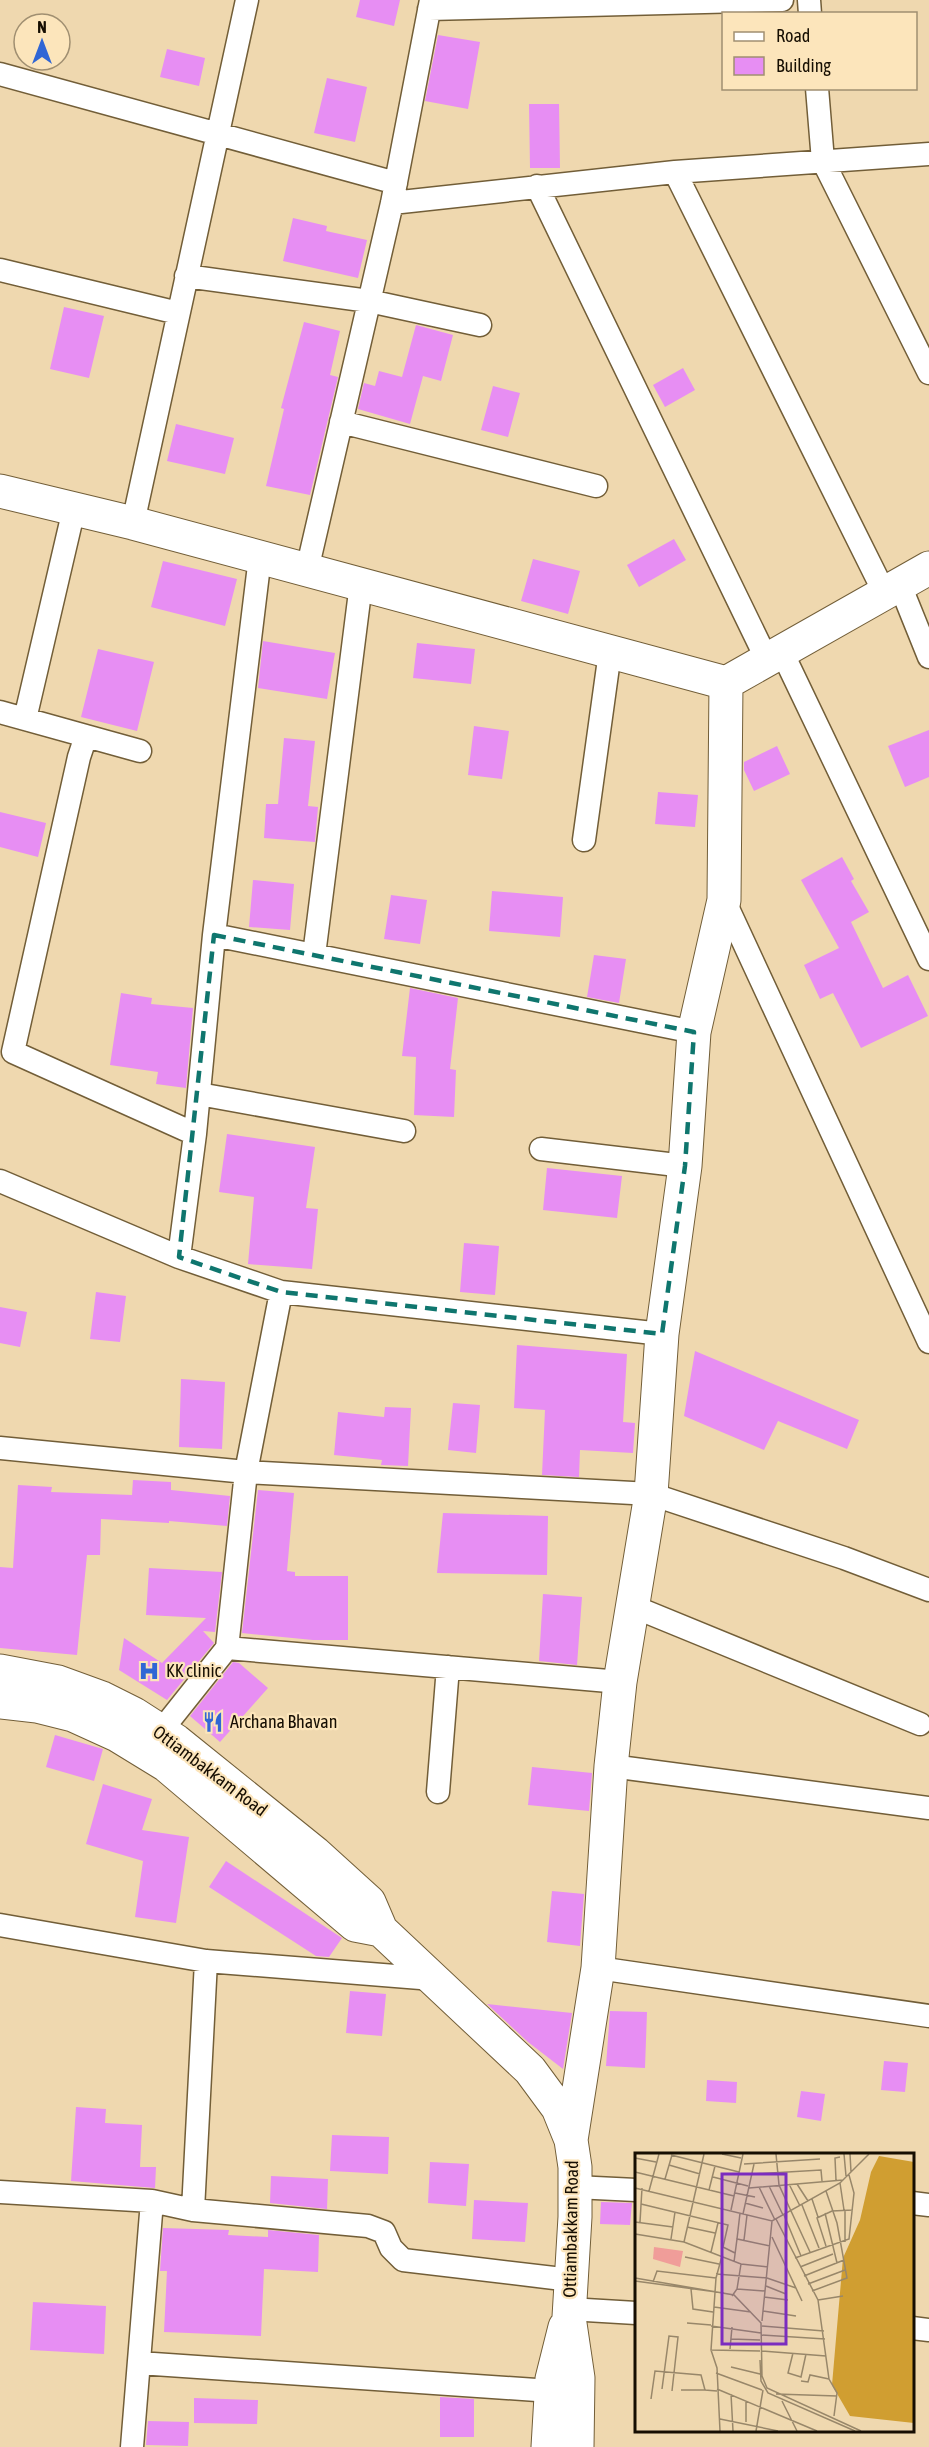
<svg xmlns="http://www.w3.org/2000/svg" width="929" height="2447" font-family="'Asap Condensed',sans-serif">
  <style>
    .building { fill: #e78ef3 }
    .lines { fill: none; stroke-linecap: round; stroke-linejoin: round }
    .street-casing { stroke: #725e38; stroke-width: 25 }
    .secondary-casing { stroke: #725e38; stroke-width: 35 }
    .street { stroke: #fff; stroke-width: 22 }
    .secondary { stroke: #fff; stroke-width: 33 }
    .marked { fill: none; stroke: #0f766e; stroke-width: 4.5; stroke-dasharray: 12 8; stroke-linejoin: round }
    .labels { text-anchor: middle; stroke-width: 4.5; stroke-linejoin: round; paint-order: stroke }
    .poi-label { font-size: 18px; fill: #160e02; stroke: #fce5bb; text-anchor: start }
    .street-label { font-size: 18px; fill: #160e02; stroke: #fce5bb }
    .inset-road { fill: none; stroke: #98876a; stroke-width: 1.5 }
    .view { fill: #7b2cbf; fill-opacity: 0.15; stroke: #7b2cbf; stroke-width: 3 }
    .inset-edge { fill: none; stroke: #160e02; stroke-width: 3 }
  </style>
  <rect width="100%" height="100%" fill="#efd8af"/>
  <path class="building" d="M 360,0 L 400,0 L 394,26 L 356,17 Z
    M 438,35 L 480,42 L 468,109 L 425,101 Z
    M 167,49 L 205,58 L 199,86 L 160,77 Z
    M 327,78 L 367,87 L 355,142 L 314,133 Z
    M 529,104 L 559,104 L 560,168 L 530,168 Z
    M 293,218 L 327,226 L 326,231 L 367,240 L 358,278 L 283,261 Z
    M 64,307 L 104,316 L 89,378 L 50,369 Z
    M 304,322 L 340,331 L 330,375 L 338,377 L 310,495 L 266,486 L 284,409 L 281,408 Z
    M 416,325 L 453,335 L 441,381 L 423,376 L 410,424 L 358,409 L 364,383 L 375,386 L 379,371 L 402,377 Z
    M 683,368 L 695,390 L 665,407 L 653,385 Z
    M 493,386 L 520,393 L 508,437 L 481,430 Z
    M 176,424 L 234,438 L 225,474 L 167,461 Z
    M 674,539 L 686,560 L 639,587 L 627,565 Z
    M 533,559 L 580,571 L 568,614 L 521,601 Z
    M 163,561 L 237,579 L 225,626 L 151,607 Z
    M 263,641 L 335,653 L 327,699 L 258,688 Z
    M 417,643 L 475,649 L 471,684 L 413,678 Z
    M 98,649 L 154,662 L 137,731 L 81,717 Z
    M 474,726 L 509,731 L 502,779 L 468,775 Z
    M 929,730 L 929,777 L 905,787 L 888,746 Z
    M 284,738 L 315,741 L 308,806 L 318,807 L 315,842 L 264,838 L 266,804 L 278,804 Z
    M 777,746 L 790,774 L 754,791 L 744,770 L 744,762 Z
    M 658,792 L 698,795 L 695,827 L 655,824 Z
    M 0,812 L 46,823 L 38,857 L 0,847 Z
    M 842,857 L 854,879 L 851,881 L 869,912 L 851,922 L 883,988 L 908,975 L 928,1016 L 861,1048 L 833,993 L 820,999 L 804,965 L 839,948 L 801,880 Z
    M 253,880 L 294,884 L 290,930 L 249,927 Z
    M 492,891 L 563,897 L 560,937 L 489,931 Z
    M 391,895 L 427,900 L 420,944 L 384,939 Z
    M 594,955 L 626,959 L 619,1003 L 587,997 Z
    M 410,988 L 458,998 L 450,1069 L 456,1070 L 454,1117 L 414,1115 L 416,1057 L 402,1056 Z
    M 121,993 L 152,998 L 151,1004 L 193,1008 L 186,1088 L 156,1084 L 158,1072 L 110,1065 Z
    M 227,1134 L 315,1147 L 306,1208 L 318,1209 L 312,1269 L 248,1264 L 254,1197 L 219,1192 Z
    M 547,1168 L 622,1176 L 617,1218 L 543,1210 Z
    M 464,1243 L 499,1246 L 495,1295 L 460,1292 Z
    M 96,1292 L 126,1296 L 120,1342 L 90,1339 Z
    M 0,1307 L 27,1312 L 20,1347 L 0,1343 Z
    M 517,1345 L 627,1354 L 623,1422 L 635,1423 L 633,1453 L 580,1450 L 579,1477 L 542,1475 L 545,1410 L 514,1408 Z
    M 695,1351 L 859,1420 L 847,1449 L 778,1421 L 764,1450 L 684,1416 Z
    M 181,1379 L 225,1382 L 222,1449 L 179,1447 Z
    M 453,1403 L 480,1405 L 476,1453 L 448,1450 Z
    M 385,1407 L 411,1408 L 408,1466 L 381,1465 L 382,1460 L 334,1455 L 338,1412 L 384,1417 Z
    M 133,1480 L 171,1482 L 171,1490 L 230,1496 L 227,1526 L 169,1521 L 169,1523 L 101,1519 L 100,1555 L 87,1555 L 77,1655 L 0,1648 L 0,1567 L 13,1568 L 18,1485 L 52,1487 L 51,1492 L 132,1495 Z
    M 258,1490 L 294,1493 L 287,1571 L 295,1572 L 295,1576 L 348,1576 L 348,1640 L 313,1640 L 242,1633 Z
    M 443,1513 L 548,1516 L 547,1575 L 437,1573 Z
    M 149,1568 L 222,1572 L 215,1632 L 203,1631 L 214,1643 L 167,1700 L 119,1670 L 124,1638 L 162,1663 L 206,1618 L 146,1615 Z
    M 543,1594 L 582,1597 L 577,1665 L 539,1661 Z
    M 233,1662 L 239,1663 L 268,1688 L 220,1742 L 190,1716 Z
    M 55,1735 L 103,1749 L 94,1781 L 46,1767 Z
    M 532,1767 L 592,1773 L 589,1811 L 528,1805 Z
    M 103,1784 L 152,1799 L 142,1830 L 189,1837 L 176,1923 L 135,1917 L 143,1861 L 86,1844 Z
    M 226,1861 L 342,1938 L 329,1957 L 316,1956 L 209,1887 Z
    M 552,1891 L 584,1894 L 580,1946 L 547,1942 Z
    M 350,1991 L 386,1994 L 382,2036 L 346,2033 Z
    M 487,2004 L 572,2013 L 563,2069 L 528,2042 Z
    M 610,2011 L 647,2012 L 645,2068 L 606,2066 Z
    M 884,2061 L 908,2063 L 905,2092 L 881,2090 Z
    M 707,2080 L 737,2082 L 736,2103 L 706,2101 Z
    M 801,2091 L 825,2094 L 821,2121 L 797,2117 Z
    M 76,2107 L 106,2109 L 105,2123 L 142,2125 L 140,2167 L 156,2167 L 155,2188 L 71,2181 Z
    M 332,2135 L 389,2137 L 388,2174 L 330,2171 Z
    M 430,2162 L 469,2164 L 466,2206 L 428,2203 Z
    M 271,2176 L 328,2179 L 327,2209 L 270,2203 Z
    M 474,2200 L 528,2203 L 525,2242 L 472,2239 Z
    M 601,2202 L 632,2203 L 630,2225 L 600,2224 Z
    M 163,2228 L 229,2230 L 228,2235 L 268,2237 L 268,2230 L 319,2235 L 318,2272 L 264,2269 L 261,2336 L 164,2332 L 167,2271 L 160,2271 Z
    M 33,2302 L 106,2306 L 104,2354 L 30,2350 Z
    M 440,2397 L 474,2399 L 474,2437 L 440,2437 Z
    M 194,2398 L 258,2400 L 257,2424 L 194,2423 Z
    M 148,2421 L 189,2422 L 188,2446 L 146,2445 Z"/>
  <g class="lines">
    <g class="street-casing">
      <path id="street" d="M 809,0 L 810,14
        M 429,9 L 782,0
        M 0,74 L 396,183
        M 817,88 L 823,161 L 929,373
        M 675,172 L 885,594
        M 537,186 L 767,660
        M 392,203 L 675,172 L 929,154
        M 0,270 L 178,313
        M 186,276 L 369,301 L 480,325
        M 341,422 L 596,486
        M 133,523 L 247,0
        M 307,570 L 392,203 L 431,0
        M 900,585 L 929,657
        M 782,652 L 929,959
        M 0,712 L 86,736 L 79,757 L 13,1052 L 195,1134
        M 25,719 L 74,509
        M 86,736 L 140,751
        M 584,840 L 610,652
        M 724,900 L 929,1342
        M 214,935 L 260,557
        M 314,955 L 361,584
        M 199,1094 L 404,1131
        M 541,1149 L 685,1166
        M 0,1181 L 179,1257 L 281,1292 L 662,1334
        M 179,1257 L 195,1134 L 214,935 L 694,1032
        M 0,1448 L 246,1472 L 651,1494 L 844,1558 L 929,1590
        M 632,1606 L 920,1724
        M 227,1648 L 620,1682
        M 153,1741 L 227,1648 L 246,1472 L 281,1292
        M 611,1766 L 929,1808
        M 438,1792 L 448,1667
        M 0,1925 L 206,1961 L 433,1979
        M 598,1968 L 929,2016
        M 575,2187 L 636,2190
        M 0,2192 L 152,2201 L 193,2210 L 368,2226 L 384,2232 L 391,2248 L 403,2260 L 571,2280
        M 912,2203 L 929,2205
        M 193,2210 L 206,1961
        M 569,2309 L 636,2313
        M 912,2328 L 929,2330
        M 139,2363 L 551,2391
        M 132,2447 L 152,2201"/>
    </g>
    <g class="secondary-casing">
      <path id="secondary" d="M 0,491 L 133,523 L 726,683 L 929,568
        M 0,1671 L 58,1682 L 102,1698 L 134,1714 L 176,1741 L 315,1853 L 369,1902 L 381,1930 L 530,2070 L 558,2108 L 571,2140 L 575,2167 L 575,2217 L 569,2317 L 578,2378 L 577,2447
        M 0,1702 L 37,1706 L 73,1715 L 117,1735 L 166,1765 L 355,1925 L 381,1930
        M 571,2140 L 598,1968 L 611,1766 L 620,1682 L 651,1494 L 662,1334 L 685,1166 L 694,1032 L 724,900 L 726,683
        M 548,2447 L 552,2379 L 565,2327"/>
    </g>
    <use href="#street" class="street"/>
    <use href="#secondary" class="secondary"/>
  </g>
  <path class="marked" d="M 214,935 L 694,1032 L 685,1166 L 662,1334 L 281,1292 L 179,1257 Z"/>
  <defs>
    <g id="hospital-bare" transform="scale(1.62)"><path d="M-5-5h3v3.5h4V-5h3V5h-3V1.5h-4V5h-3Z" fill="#3066d5" stroke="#fce5bb" stroke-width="2.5" paint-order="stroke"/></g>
    <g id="restaurant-bare" transform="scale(1.62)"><path d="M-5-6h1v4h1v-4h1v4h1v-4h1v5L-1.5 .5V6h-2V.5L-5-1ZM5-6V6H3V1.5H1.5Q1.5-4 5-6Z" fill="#3066d5" stroke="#fce5bb" stroke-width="2.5" paint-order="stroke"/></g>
  </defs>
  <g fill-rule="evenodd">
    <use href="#hospital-bare" x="149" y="1671"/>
    <use href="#restaurant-bare" x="213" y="1722"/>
  </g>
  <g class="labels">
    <g class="poi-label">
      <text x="166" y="1677">KK clinic</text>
      <text x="230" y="1728">Archana Bhavan</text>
    </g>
    <g class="street-label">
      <text transform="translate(210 1771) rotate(37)" y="6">Ottiambakkam Road</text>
      <text transform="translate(571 2229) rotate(-89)" y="6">Ottiambakkam Road</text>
    </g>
  </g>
  <g transform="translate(635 2153)">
    <rect width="279" height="279" fill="#efd8af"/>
    <path d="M 244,3 L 279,9 L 279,270 L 215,263 L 197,232 L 208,105 L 225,67 L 236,19 Z" fill="#d09e31"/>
    <path d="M 19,94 L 48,98 L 45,114 L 18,106 Z" fill="#f09d99"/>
    <path class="inset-road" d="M 87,1 L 106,5M 141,1 L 144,32 L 175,99M 209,1 L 211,23M 215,1 L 216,19M 36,2 L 104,19M 0,5 L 21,9M 109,11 L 185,6M 34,12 L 65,21M 0,19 L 99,43M 117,21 L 186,17 L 187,28M 78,24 L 113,33M 30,26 L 37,2M 201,27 L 200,5 L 205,4M 205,30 L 209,57M 154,31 L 165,53M 162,31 L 173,48M 134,33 L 148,62M 124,34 L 140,67M 0,35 L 137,68 L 205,30 L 234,1M 114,35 L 208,27M 74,37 L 80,13M 14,38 L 24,1M 100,40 L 120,44M 177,46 L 183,64M 110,50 L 128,55M 6,51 L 93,72 L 88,94 L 100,100M 167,52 L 184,95M 96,57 L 108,1M 210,57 L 210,89M 190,60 L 202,110M 108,61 L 119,11M 149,62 L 166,103M 141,66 L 183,147 L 194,226 L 202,240 L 199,263M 0,69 L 38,74M 5,69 L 7,35M 52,74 L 80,80M 0,81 L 49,89 L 106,111 L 133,114M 137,84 L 167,148M 36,86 L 40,59M 102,86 L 105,60M 109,87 L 112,62M 49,89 L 69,1M 191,93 L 182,65 L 197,58 L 218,57M 76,99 L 83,70M 87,103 L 81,125 L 76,197 L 125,198M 50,104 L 84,111M 160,105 L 214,86 L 219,40 L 214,22M 99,109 L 102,86 L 135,93M 165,114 L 198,101M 81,121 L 132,125 L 161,135M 169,123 L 209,107M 0,125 L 99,142 L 126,170 L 127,223 L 132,235 L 226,278M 0,128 L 89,140M 18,129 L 22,118 L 81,125M 173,131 L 210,117M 131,133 L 151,141M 56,136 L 58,156 L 78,159M 102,136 L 130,138M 177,138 L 212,125 L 202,70 L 191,38M 97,143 L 102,136 L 106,111M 129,144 L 153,147M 183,147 L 208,143M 79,154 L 116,159M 128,158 L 161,163M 127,168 L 137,68M 52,170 L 76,172M 76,173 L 126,180M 127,173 L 189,178M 126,182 L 190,186M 96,186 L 125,187M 95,196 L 97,174M 76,197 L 82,215 L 85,278M 127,198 L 191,203M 158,200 L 153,220 L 166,224 L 171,201M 125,207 L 126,228 L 133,240 L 220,278M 96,214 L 125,221M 81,220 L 127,237M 166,228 L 173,229 L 175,222 L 194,226M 27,236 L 34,183 L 43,184 L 37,238M 82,236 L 182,278M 46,237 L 71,237M 96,241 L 98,278M 141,241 L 202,243M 16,246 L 20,218 L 66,222 L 70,237 L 82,238M 147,248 L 162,278M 85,266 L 143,278M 111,269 L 111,248M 121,278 L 128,237"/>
    <path class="view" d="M 87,21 L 151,21 L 151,191 L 87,191 Z"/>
    <rect width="279" height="279" class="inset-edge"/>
  </g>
  <rect x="722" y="12" width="195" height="78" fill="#fce5bb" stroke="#a08f71" stroke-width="1.5"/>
  <rect x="734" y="32" width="30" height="9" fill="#ffffff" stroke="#a08f71" stroke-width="1.5"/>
  <text x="776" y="42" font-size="18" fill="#160e02">Road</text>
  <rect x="734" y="57" width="30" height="18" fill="#e78ef3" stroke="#a08f71" stroke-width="1.5"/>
  <text x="776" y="72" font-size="18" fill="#160e02">Building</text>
  <g transform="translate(42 42)"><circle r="28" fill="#fce5bb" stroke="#a08f71" stroke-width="1.5"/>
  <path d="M0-4.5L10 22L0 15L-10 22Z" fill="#3066d5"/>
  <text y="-9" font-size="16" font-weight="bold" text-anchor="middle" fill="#160e02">N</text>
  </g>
</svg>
